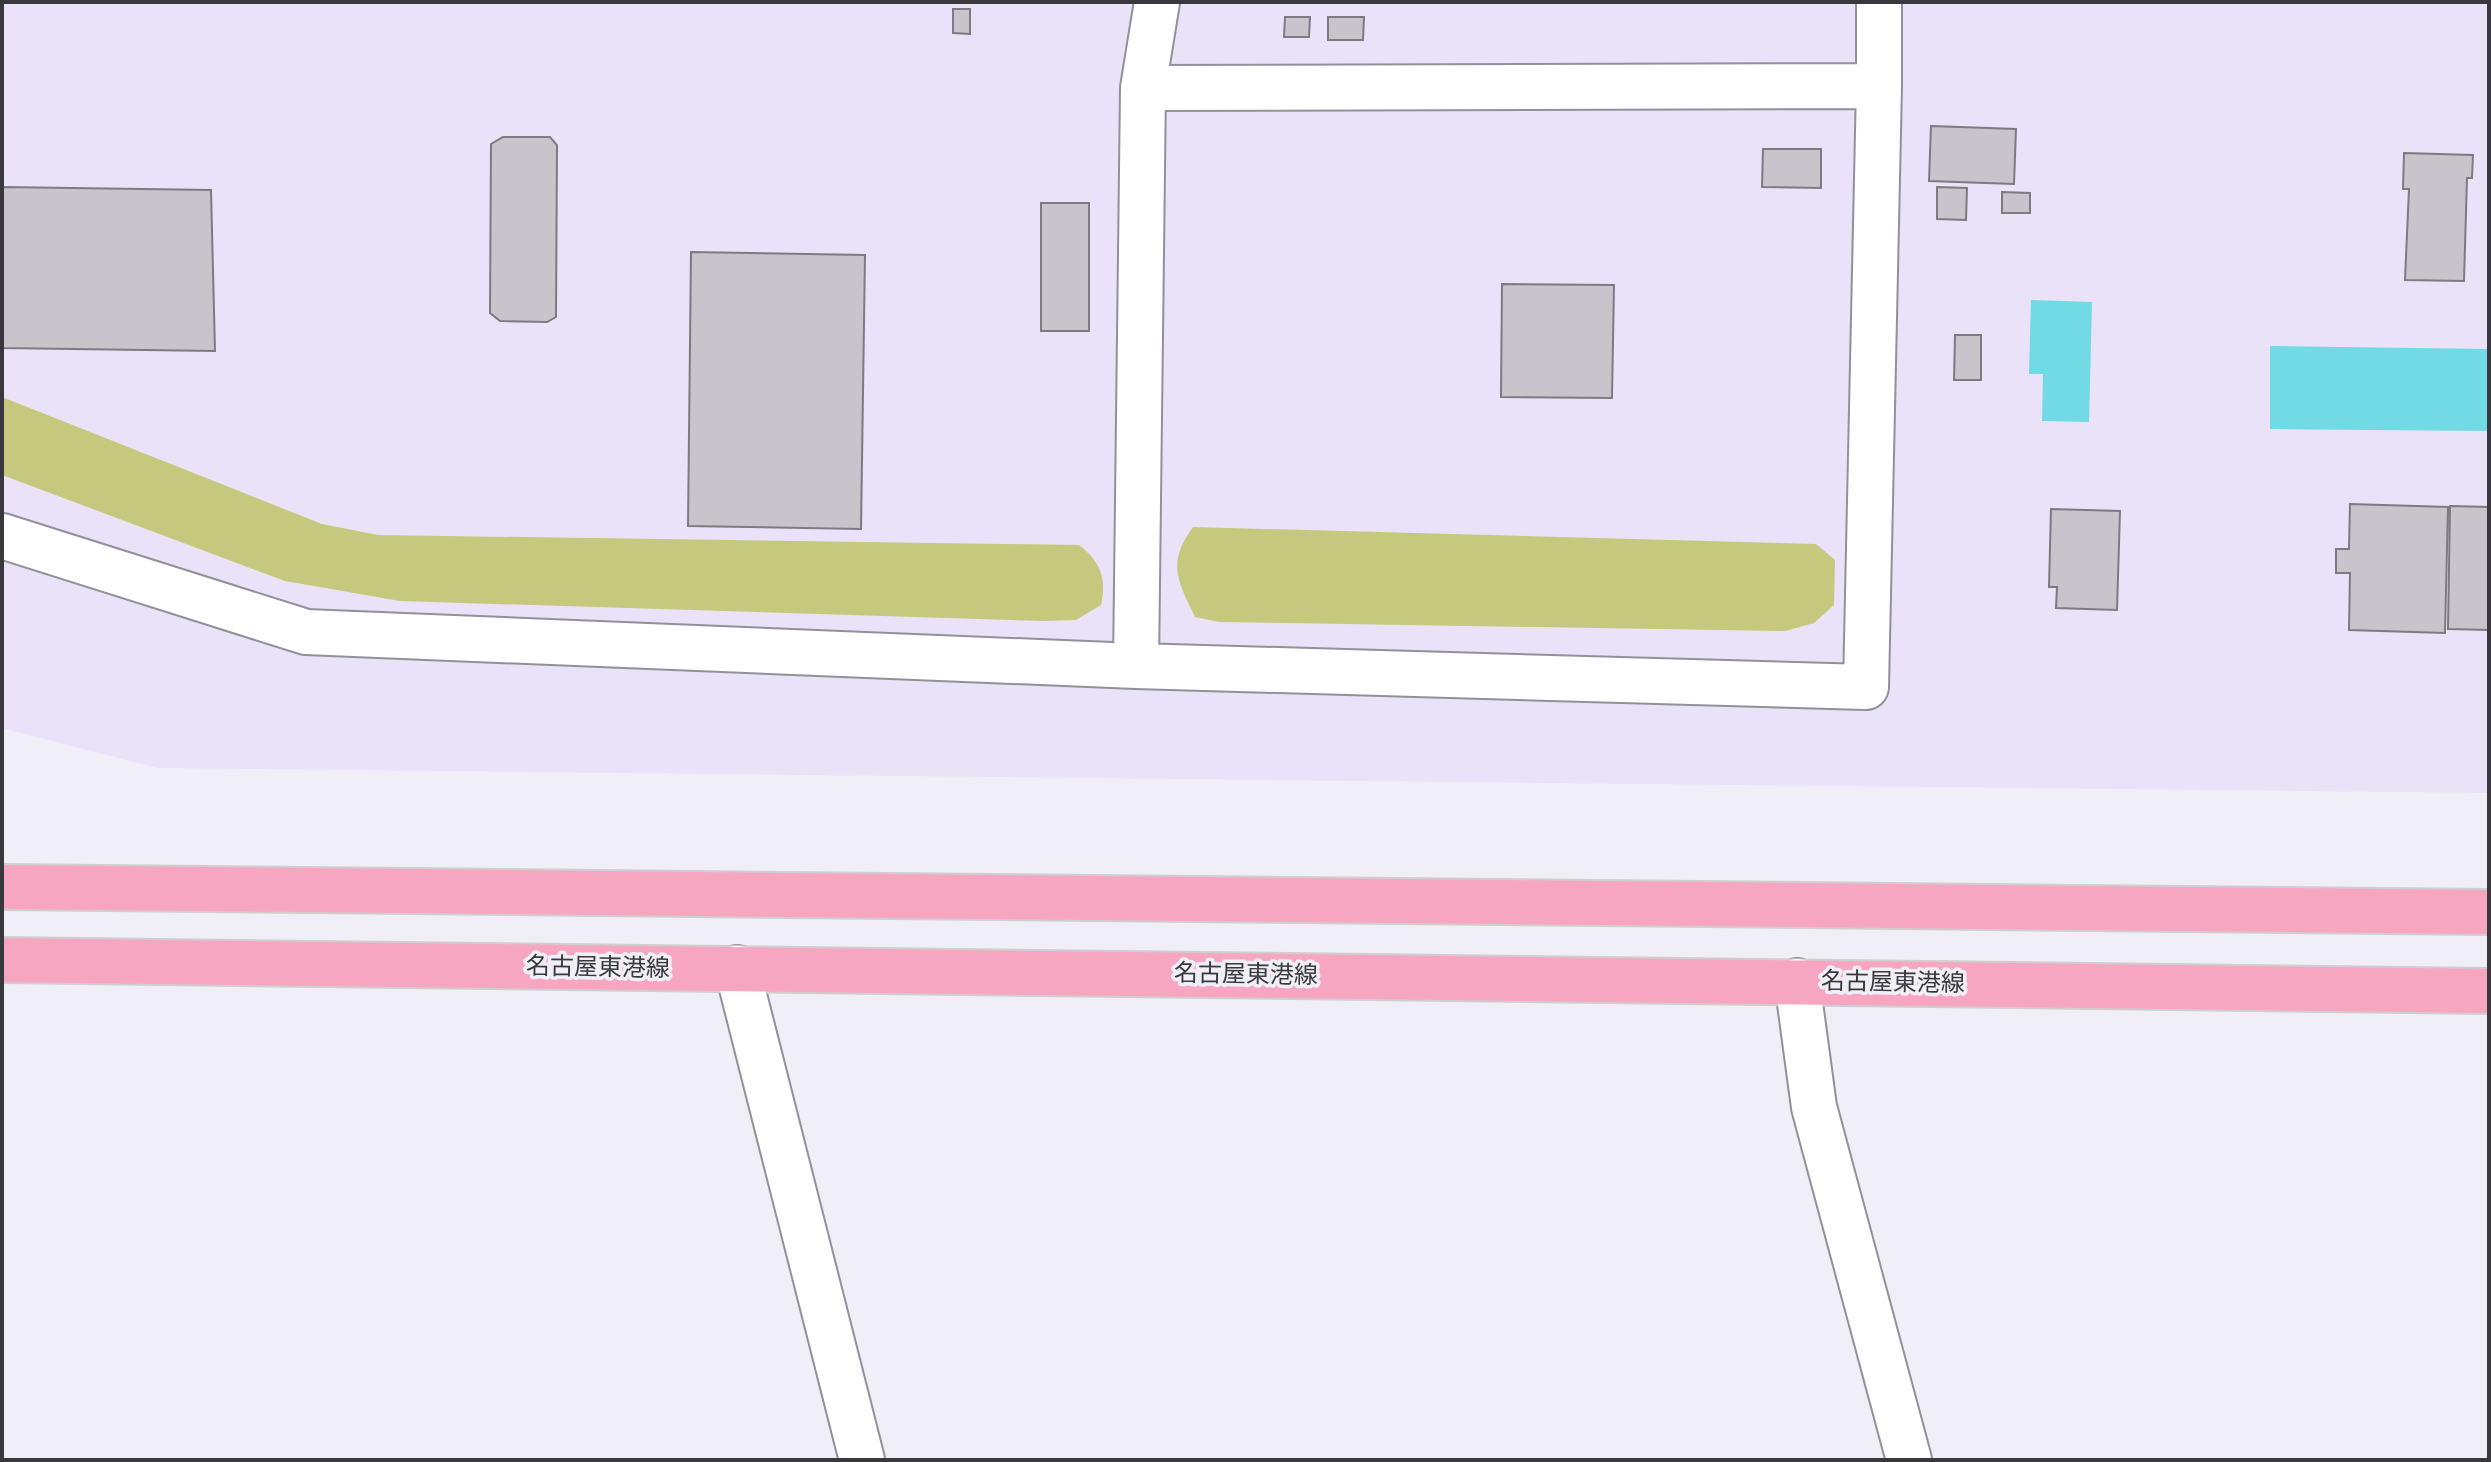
<svg xmlns="http://www.w3.org/2000/svg" width="2491" height="1462" font-family="'PT Sans Narrow','Noto Sans JP',sans-serif">
  <style>
    .industrial { fill: #eae2f8 }
    .forest { fill: #c6c97d }
    .water { fill: #72dae4 }
    .building { fill: #c8c4cc; stroke: #7d7a81; stroke-width: 2 }
    .lines { fill: none; stroke-linecap: round; stroke-linejoin: round }
    .minor-casing { stroke: #919199; stroke-width: 48 }
    .major-casing { stroke: #cfcfd0; stroke-width: 48 }
    .minor { stroke: #fff; stroke-width: 44 }
    .major { stroke: #f7a6c2; stroke-width: 44 }
    .labels { text-anchor: middle; stroke-width: 7; stroke-linejoin: round; paint-order: stroke }
    .street-label { font-size: 24px; fill: #39393d; stroke: #f0eff8 }
  </style>
  <rect width="100%" height="100%" fill="#f0eff8"/>
  <path class="industrial" d="M 2,2 L 2489,2 L 2489,793 L 157,768 L 2,728 Z"/>
  <path class="forest" d="M 2,397 L 322,524 L 378,535 L 1079,545 C 1100,561 1107,578 1101,605 L 1076,620 L 1042,621 L 400,601 L 285,581 L 2,475 Z
    M 1193,527 L 1816,544 L 1835,560 L 1834,605 L 1814,623 L 1785,631 L 1219,622 L 1195,617 C 1177,580 1167,563 1193,527 Z"/>
  <path class="water" d="M 2031,300 L 2092,302 L 2089,422 L 2042,421 L 2043,374 L 2029,374 Z
    M 2270,346 L 2489,349 L 2489,431 L 2270,429 Z"/>
  <path class="building" d="M 953,9 L 970,9 L 970,34 L 953,33 Z
    M 1285,17 L 1310,17 L 1309,37 L 1284,37 Z
    M 1328,17 L 1364,17 L 1363,40 L 1328,40 Z
    M 1931,126 L 2016,129 L 2014,184 L 1929,181 Z
    M 503,137 L 550,137 L 557,145 L 556,317 L 547,322 L 500,321 L 490,313 L 491,144 Z
    M 1763,149 L 1821,149 L 1821,188 L 1762,187 Z
    M 2404,153 L 2473,155 L 2472,178 L 2467,178 L 2464,281 L 2405,280 L 2409,189 L 2403,189 Z
    M 2,187 L 211,190 L 215,351 L 2,348 Z
    M 1937,187 L 1967,188 L 1966,220 L 1937,219 Z
    M 2002,192 L 2030,193 L 2030,213 L 2002,213 Z
    M 1041,203 L 1089,203 L 1089,331 L 1041,331 Z
    M 691,252 L 865,255 L 861,529 L 688,526 Z
    M 1502,284 L 1614,285 L 1612,398 L 1501,397 Z
    M 1955,335 L 1981,335 L 1981,380 L 1954,380 Z
    M 2350,504 L 2448,507 L 2445,633 L 2349,630 L 2350,573 L 2336,573 L 2336,549 L 2349,549 Z
    M 2450,506 L 2489,507 L 2489,630 L 2448,629 Z
    M 2051,509 L 2120,511 L 2117,610 L 2056,608 L 2057,587 L 2049,587 Z"/>
  <g class="lines">
    <g class="minor-casing">
      <path id="minor" d="M 1143,88 L 1157,2
        M 2,536 L 306,632 L 1136,666 L 1866,687 L 1879,86
        M 1136,666 L 1143,88 L 1879,86 L 1879,2
        M 737,968 L 862,1460
        M 1797,981 L 1814,1107 L 1909,1460"/>
    </g>
    <g class="major-casing">
      <path id="major" d="M 2,887 L 2489,912
        M 2,960 L 2489,991"/>
    </g>
    <use href="#minor" class="minor"/>
    <use href="#major" class="major"/>
  </g>
  <g class="labels">
    <g class="street-label">
      <text transform="translate(598 967) rotate(1)" y="8">名古屋東港線</text>
      <text transform="translate(1246 974) rotate(1)" y="8">名古屋東港線</text>
      <text transform="translate(1893 982) rotate(1)" y="8">名古屋東港線</text>
    </g>
  </g>
  <rect width="2491" height="1462" fill="none" stroke="#39393d" stroke-width="8"/>
</svg>
